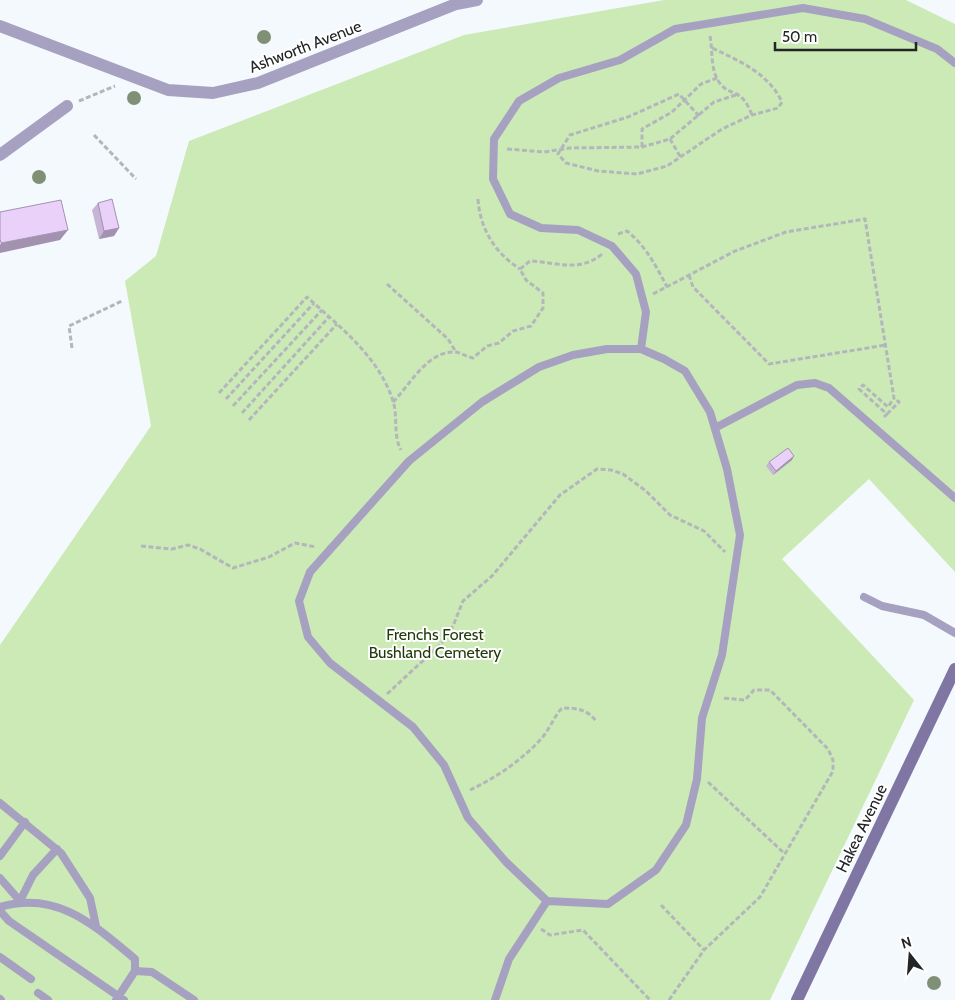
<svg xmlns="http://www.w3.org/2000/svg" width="955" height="1000" font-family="Cabin,sans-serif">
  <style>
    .green { fill: #cbeab6 }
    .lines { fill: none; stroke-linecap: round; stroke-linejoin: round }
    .path { stroke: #b3b7bb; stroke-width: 3; stroke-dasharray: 5 2.5; stroke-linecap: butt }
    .lane { stroke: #a6a1c1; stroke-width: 8 }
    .street { stroke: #a6a1c1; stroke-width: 12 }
    .secondary { stroke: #7f76a4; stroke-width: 12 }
    .tree { fill: #809077 }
    .wall { fill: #c8b4d7 }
    .shaded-wall { fill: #a392af }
    .building { fill: #e9d1fa; stroke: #a392af }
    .labels { text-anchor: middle; stroke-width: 4; stroke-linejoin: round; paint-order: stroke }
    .street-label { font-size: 16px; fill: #222426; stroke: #fff }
    .park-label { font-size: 16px; fill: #213a09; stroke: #fff }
  </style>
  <rect width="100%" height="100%" fill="#f4f9fe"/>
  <path class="green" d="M 664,0 L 906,0 L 955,24 L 955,572 L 869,479 L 782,559 L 914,700 L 770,1000 L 0,1000 L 0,645 L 151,426 L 125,281 L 156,256 L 189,141 L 464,35 Z"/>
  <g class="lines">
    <path class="path" d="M 710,36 C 713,51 710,69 719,82 C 730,98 741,86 752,115
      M 79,101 L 115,86
      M 699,116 L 679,94 L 628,117 L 570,135 L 558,154 L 566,163 L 598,171 L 637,174 L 667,166 L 722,129 L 752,115 L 778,108 L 782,102 C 769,74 740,61 712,48
      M 94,135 L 136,179
      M 670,139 L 681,158
      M 642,147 L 642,129 L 672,112 L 701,84 L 717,78
      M 507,149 L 544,152 L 570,148 L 642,147 L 670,139 L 714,102 L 739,94
      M 478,199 C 480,229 495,253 520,269
      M 618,234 L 627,231 C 646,246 656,266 667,287
      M 689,275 L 693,287 L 769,364 L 886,345
      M 387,284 L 448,339 L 456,352
      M 653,294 L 735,251 L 786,232 L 865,219 L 894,398 L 888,407 L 863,385 L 859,389 L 887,414 L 883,418
      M 72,348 L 69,326 L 122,301
      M 219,393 L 307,297 C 340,327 379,357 393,401 C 398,416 393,436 401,450
      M 226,399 L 314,303
      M 393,402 C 410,385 427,351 455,352 C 460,352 467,357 473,358 L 487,346 L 499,343 L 513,331 L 531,326 L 543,308 L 543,293 L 526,280 L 520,269 L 530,261 C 555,262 580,273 602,254
      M 233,406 L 322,310
      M 242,413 L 329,317
      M 887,414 L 899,402 L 894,398
      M 249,420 L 337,324
      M 141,546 L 172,549 L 188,545 L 200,549 L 233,568 L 269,557 L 295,543 L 316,547
      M 387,694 L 441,644 L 453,626 L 463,601 L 492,576 L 560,495 L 597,469 L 611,470 L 623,474 L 646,491 L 670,515 L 704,531 L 725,552
      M 708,782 L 784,853
      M 470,790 C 495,778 521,761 540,740 C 549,731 553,718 562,708 C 577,708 587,709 597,722
      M 661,905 L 704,950
      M 541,929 L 550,935 L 583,930 L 650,1000
      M 669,1000 L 704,950 L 760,897 L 833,771 L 833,760 L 828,749 L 770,690 L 754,690 L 745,700 L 722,698"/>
    <path class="lane" d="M 607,349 L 641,349 L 664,359 L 685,371 L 710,412 L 727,469 L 740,535 L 722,655 L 702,718 L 697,779 L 686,825 L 656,870 L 608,904 L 547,901 L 506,862 L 468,818 L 444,765 L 413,727 L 330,663 L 308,637 L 299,601 L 310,572 L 409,461 L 482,402 L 539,367 L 573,355 Z
      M 641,349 L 646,312 L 636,274 L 612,246 L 578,230 L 541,228 L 510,214 L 493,179 L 494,139 L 519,101 L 559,78 L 620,60 L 675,29 L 803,8 L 865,19 L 937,49 L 955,63
      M 715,428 L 797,385 L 815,383 L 829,388 L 955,498
      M 864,597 L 882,606 L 924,615 L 955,633
      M 0,803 L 61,853 L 90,898 L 96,926
      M 0,856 L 25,822
      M 0,878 L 20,901 L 33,875 L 57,849
      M 0,907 C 57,890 94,925 135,959 L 135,971 L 116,1000
      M 0,911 L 9,921 L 124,1000
      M 0,957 L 31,979
      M 135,971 L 152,972 L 194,1000
      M 38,993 L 48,1000
      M 0,999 L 1,1000
      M 495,1000 L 509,959 L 547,901"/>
    <path class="street" d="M 0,26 L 168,90 L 213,93 L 258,83 L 456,4 L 477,0
      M 0,155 L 67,106"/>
    <path class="secondary" d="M 797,1000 L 955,669"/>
  </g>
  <g class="tree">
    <circle cx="264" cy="37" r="7"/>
    <circle cx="134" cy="98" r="7"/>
    <circle cx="39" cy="177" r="7"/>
    <circle cx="934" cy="983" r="7"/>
  </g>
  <path class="wall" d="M 98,203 L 119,228 L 114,236 L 99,239 L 92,210 Z
    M 792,460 L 773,475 L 766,466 L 769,462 Z"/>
  <path class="shaded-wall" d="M 119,228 L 114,236 L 99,239 L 104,231 Z
    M 68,230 L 60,240 L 0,253 L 0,245 L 1,243 Z
    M 794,456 L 792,460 L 773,475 L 776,471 Z"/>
  <path class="building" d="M 112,199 L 119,228 L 104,231 L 98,203 Z
    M 61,200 L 68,230 L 1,243 L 0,239 L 0,212 Z
    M 788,448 L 794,456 L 776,471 L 769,462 Z"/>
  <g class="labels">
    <g class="street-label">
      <text transform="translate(305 46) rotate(-21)" y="6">Ashworth Avenue</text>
      <text transform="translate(861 828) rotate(-64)" y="6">Hakea Avenue</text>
    </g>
    <g class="park-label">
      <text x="435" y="640">Frenchs Forest<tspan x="435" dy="18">Bushland Cemetery</tspan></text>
    </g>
  </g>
  <g transform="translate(910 955) rotate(343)" stroke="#ffffff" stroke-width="4" paint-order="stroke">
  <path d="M0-4L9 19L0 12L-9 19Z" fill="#222426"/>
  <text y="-8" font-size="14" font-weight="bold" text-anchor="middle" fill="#222426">N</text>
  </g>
  <path d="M775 42v8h141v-8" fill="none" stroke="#222426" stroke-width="2.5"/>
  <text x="782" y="42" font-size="15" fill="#222426" stroke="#ffffff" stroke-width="4" paint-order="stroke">50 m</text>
</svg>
